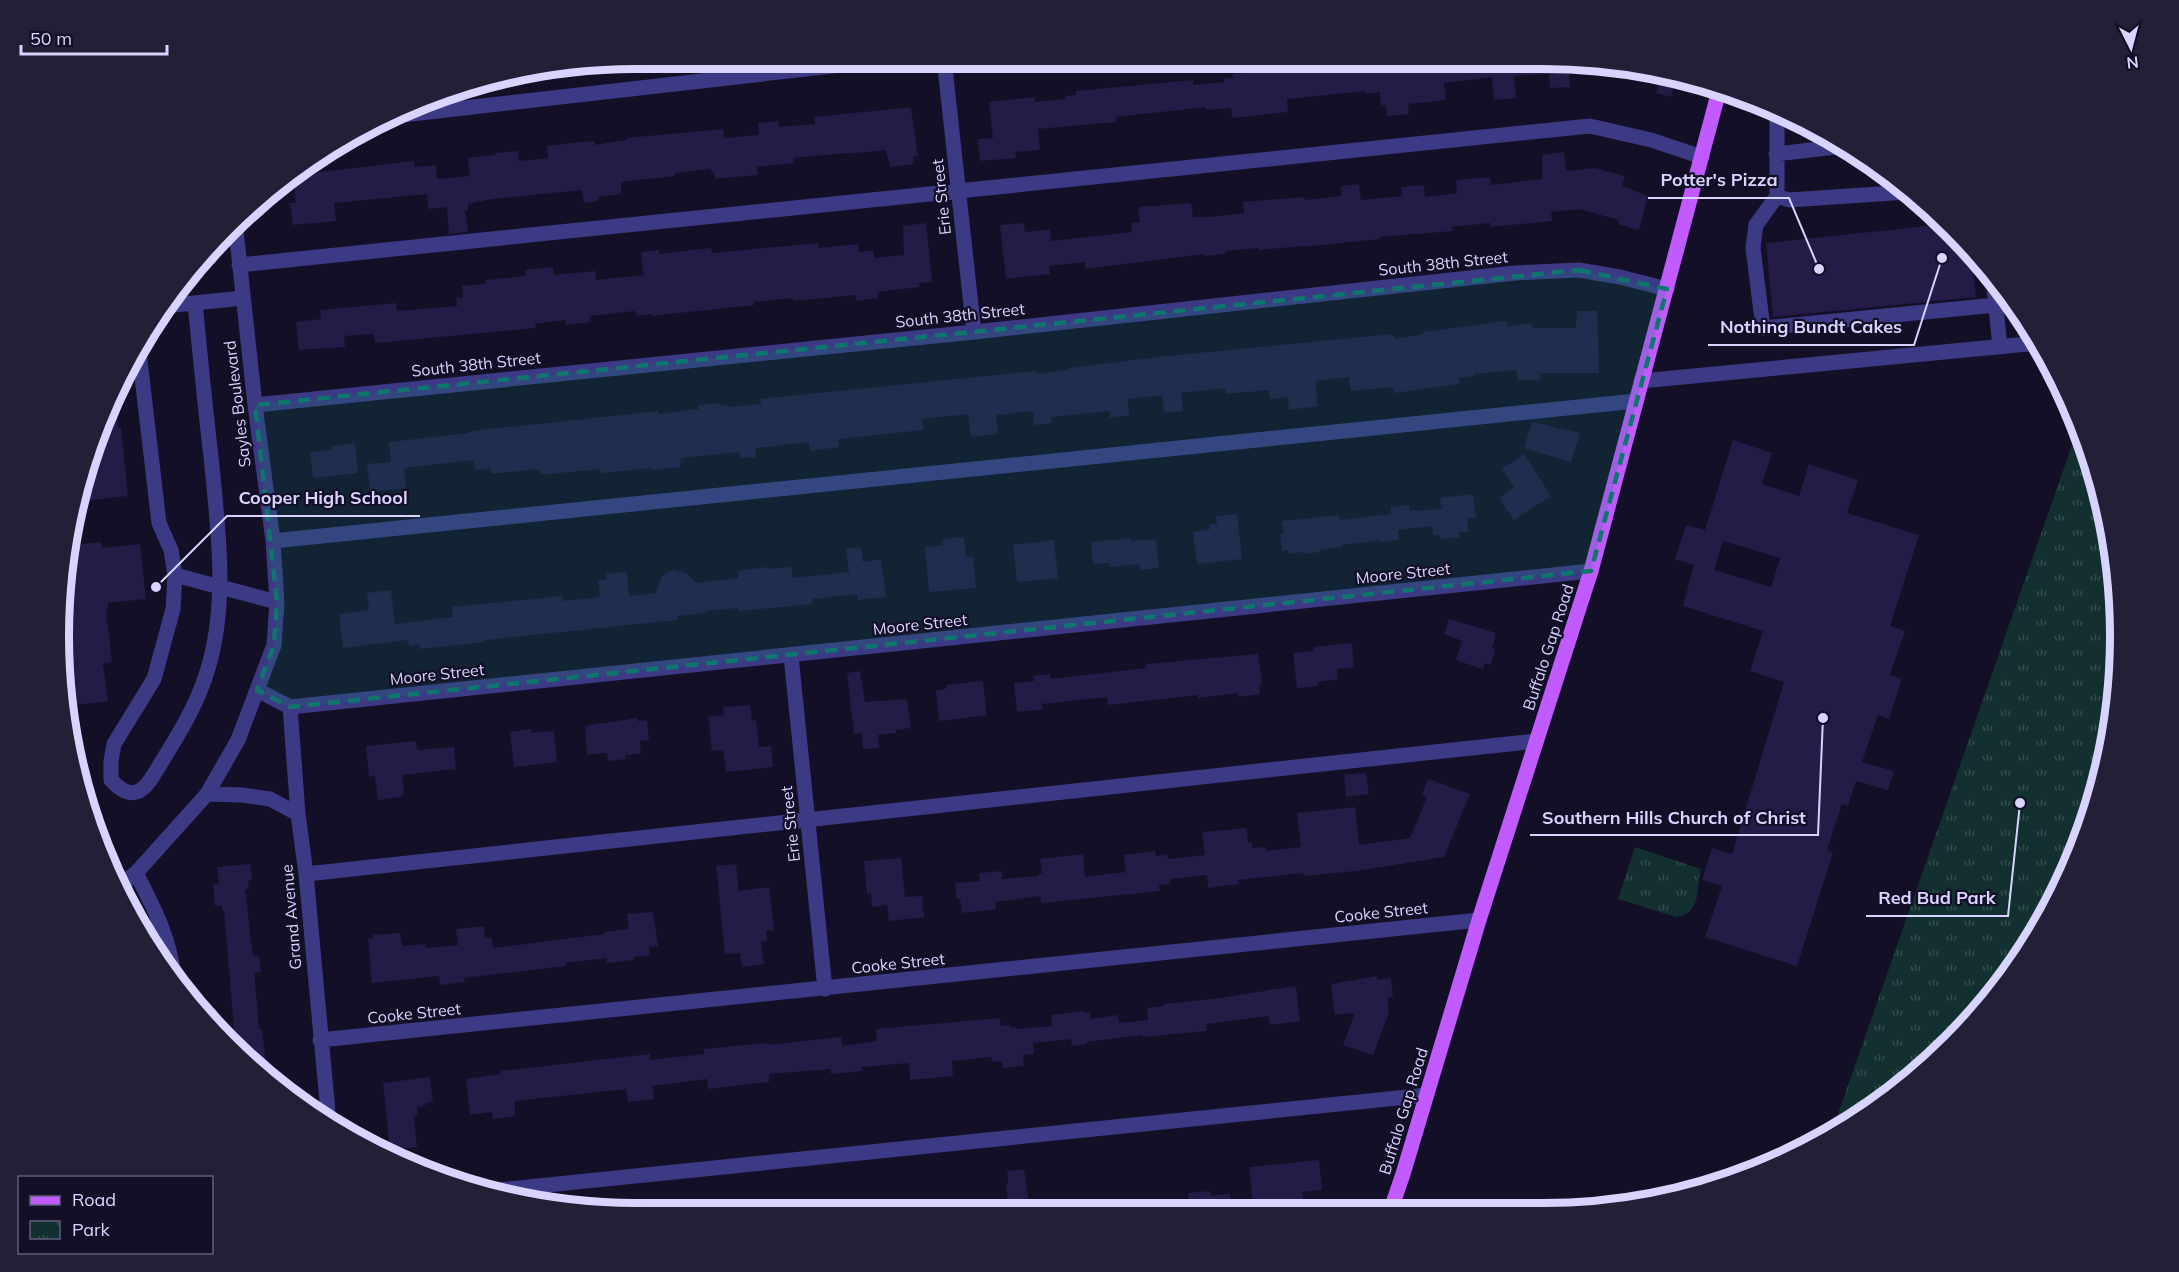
<svg xmlns="http://www.w3.org/2000/svg" width="2179" height="1272" font-family="Mulish,sans-serif">
  <style>
    .park { fill: url(#park-tufts) }
    .building { fill: #241b47; fill-rule: evenodd }
    .lines { fill: none; stroke-linecap: round; stroke-linejoin: round }
    .minor { stroke: #3d3a85; stroke-width: 15 }
    .major { stroke: #c25bff; stroke-width: 15 }
    .marked { fill: #0f766e; fill-opacity: 0.2; stroke: #0f766e; stroke-width: 4.5; stroke-dasharray: 12 8; stroke-linejoin: round }
    .labels { text-anchor: middle; stroke-width: 4.5; stroke-linejoin: round; paint-order: stroke }
    .street-label { font-size: 16px; fill: #d9d4ff; stroke: #130f26 }
    .rim { fill: none; stroke: #d9d4ff; stroke-width: 8 }
    .leader { fill: none; stroke: #d9d4ff; stroke-width: 2 }
    .callout-dot { fill: #d9d4ff; stroke: #130f26; stroke-width: 2 }
    .callout-label { font-size: 18px; text-anchor: middle; font-weight: bold; fill: #d9d4ff; stroke: #130f26; stroke-width: 4.5; stroke-linejoin: round; paint-order: stroke }
  </style>
  <defs>
    <pattern id="park-tufts" width="24" height="20" patternUnits="userSpaceOnUse" patternTransform="scale(1.5)"><rect width="24" height="20" fill="#12302f"/><path d="M3 7l-1-3M5 7V3M7 7l1-3M15 17l-1-3M17 17v-4M19 17l1-3" fill="none" stroke="#344d4e"/></pattern>
  </defs>
  <rect width="100%" height="100%" fill="#130f26"/>
  <path class="park" d="M 2079,425 L 2109,523 L 2120,636 L 2109,748 L 2077,857 L 2023,957 L 1951,1045 L 1830,1137 Z
    M 1635,847 L 1701,869 C 1695,889 1703,913 1676,917 L 1618,899 Z"/>
  <path class="building" d="M 1392,60 L 1576,60 L 1576,72 L 1569,72 L 1570,87 L 1550,88 L 1549,74 L 1514,76 L 1516,98 L 1494,100 L 1492,77 L 1444,83 L 1446,100 L 1408,104 L 1409,114 L 1387,116 L 1386,105 L 1381,105 L 1380,92 L 1365,94 L 1365,91 L 1287,99 L 1288,112 L 1251,116 L 1232,118 L 1231,108 L 1207,110 L 1206,107 L 1116,117 L 1116,122 L 1038,129 L 1040,150 L 1015,152 L 1016,158 L 980,161 L 978,139 L 993,138 L 989,102 L 1035,97 L 1035,102 L 1065,99 L 1065,96 L 1076,95 L 1076,91 L 1193,80 L 1193,85 L 1224,82 L 1224,78 L 1233,78 L 1232,74 L 1352,62 L 1352,68 L 1383,65 L 1383,62 Z
    M 1660,75 L 1676,79 L 1671,97 L 1656,93 Z
    M 903,108 L 911,108 L 918,156 L 913,156 L 914,164 L 890,167 L 886,150 L 846,154 L 846,153 L 793,158 L 794,163 L 757,167 L 758,175 L 715,179 L 714,172 L 711,172 L 711,169 L 675,173 L 675,176 L 621,182 L 621,194 L 598,197 L 598,201 L 584,203 L 582,190 L 492,199 L 468,204 L 468,210 L 465,210 L 468,232 L 449,234 L 447,207 L 428,209 L 427,194 L 334,203 L 336,221 L 293,225 L 290,203 L 296,203 L 293,175 L 414,161 L 415,167 L 436,165 L 437,179 L 470,176 L 468,158 L 495,155 L 495,153 L 518,151 L 519,161 L 548,158 L 547,146 L 571,143 L 595,141 L 595,145 L 626,140 L 626,138 L 723,129 L 724,138 L 759,135 L 758,123 L 778,121 L 779,127 L 815,124 L 814,117 Z
    M 1564,152 L 1566,171 L 1595,168 L 1625,176 L 1622,186 L 1648,196 L 1639,230 L 1618,224 L 1619,220 L 1579,209 L 1551,212 L 1552,221 L 1491,227 L 1490,223 L 1452,227 L 1453,231 L 1380,237 L 1380,239 L 1303,247 L 1303,246 L 1258,250 L 1258,248 L 1225,251 L 1225,254 L 1205,256 L 1205,254 L 1085,269 L 1085,262 L 1049,266 L 1050,274 L 1006,279 L 1000,225 L 1024,223 L 1025,232 L 1050,229 L 1051,241 L 1132,232 L 1131,223 L 1140,222 L 1138,207 L 1191,203 L 1193,217 L 1208,217 L 1244,213 L 1243,202 L 1304,197 L 1305,200 L 1341,196 L 1341,186 L 1359,184 L 1361,200 L 1402,196 L 1401,187 L 1424,185 L 1425,197 L 1457,193 L 1456,180 L 1490,177 L 1491,185 L 1542,179 L 1542,155 Z
    M 926,223 L 932,282 L 919,283 L 920,287 L 878,292 L 878,298 L 856,301 L 855,295 L 793,301 L 793,298 L 754,302 L 754,305 L 651,316 L 651,314 L 636,316 L 635,311 L 590,316 L 591,322 L 566,325 L 565,320 L 535,324 L 536,328 L 375,343 L 374,334 L 344,336 L 345,347 L 299,350 L 296,322 L 321,319 L 320,310 L 396,303 L 397,311 L 457,306 L 456,298 L 463,297 L 462,286 L 485,284 L 485,280 L 526,276 L 525,270 L 553,267 L 554,275 L 595,271 L 596,280 L 644,275 L 641,252 L 659,250 L 659,254 L 711,248 L 712,253 L 818,243 L 819,248 L 858,244 L 859,252 L 873,250 L 874,258 L 904,255 L 903,226 Z
    M 1947,224 L 1971,252 L 1976,297 L 1773,317 L 1766,243 Z
    M 1577,311 L 1597,311 L 1599,373 L 1540,373 L 1541,379 L 1518,381 L 1516,370 L 1474,374 L 1474,376 L 1459,378 L 1459,384 L 1394,393 L 1393,387 L 1351,391 L 1349,377 L 1315,381 L 1318,406 L 1289,410 L 1288,397 L 1270,399 L 1269,390 L 1226,394 L 1225,388 L 1181,393 L 1183,411 L 1164,413 L 1162,395 L 1128,399 L 1129,415 L 1110,418 L 1110,411 L 1051,417 L 1052,423 L 1034,425 L 1033,411 L 996,415 L 998,434 L 971,437 L 968,414 L 922,419 L 923,430 L 838,439 L 839,447 L 810,451 L 809,442 L 755,448 L 756,457 L 741,458 L 740,452 L 680,458 L 681,467 L 653,470 L 653,468 L 600,473 L 599,469 L 550,474 L 540,474 L 539,469 L 491,474 L 491,468 L 475,470 L 474,460 L 404,468 L 406,488 L 370,492 L 367,464 L 391,462 L 389,442 L 470,433 L 470,431 L 595,418 L 658,411 L 658,414 L 699,409 L 698,405 L 719,403 L 720,406 L 729,405 L 729,407 L 761,404 L 760,399 L 1036,371 L 1037,374 L 1069,370 L 1069,368 L 1158,357 L 1393,334 L 1394,339 L 1423,334 L 1423,332 L 1507,321 L 1508,326 L 1531,323 L 1532,328 L 1576,328 Z
    M 116,404 L 118,428 L 121,428 L 128,496 L 77,502 L 78,486 Z
    M 1532,422 L 1580,433 L 1571,462 L 1524,448 Z
    M 1733,440 L 1772,453 L 1762,484 L 1799,496 L 1809,464 L 1858,480 L 1847,513 L 1919,535 L 1890,626 L 1905,631 L 1890,675 L 1902,679 L 1889,719 L 1878,715 L 1862,762 L 1894,771 L 1888,790 L 1856,781 L 1848,806 L 1842,804 L 1827,850 L 1833,853 L 1797,966 L 1705,937 L 1722,886 L 1702,880 L 1712,848 L 1732,854 L 1784,682 L 1750,671 L 1763,631 L 1683,606 L 1694,565 L 1675,559 L 1686,525 L 1705,530 ZM 1723,541 L 1780,558 L 1771,587 L 1714,570 Z
    M 355,443 L 358,473 L 313,478 L 310,452 L 332,450 L 331,446 Z
    M 1524,454 L 1551,496 L 1514,520 L 1499,498 L 1514,487 L 1502,469 Z
    M 1473,494 L 1476,517 L 1467,518 L 1468,532 L 1459,532 L 1460,537 L 1440,539 L 1439,535 L 1433,535 L 1432,526 L 1398,530 L 1399,539 L 1396,540 L 1380,542 L 1380,540 L 1342,545 L 1342,547 L 1320,550 L 1320,552 L 1304,554 L 1304,552 L 1288,554 L 1288,550 L 1282,551 L 1280,534 L 1284,534 L 1282,521 L 1339,515 L 1340,520 L 1391,514 L 1391,507 L 1409,505 L 1410,511 L 1442,509 L 1440,498 Z
    M 1237,514 L 1242,559 L 1197,564 L 1193,532 L 1210,529 L 1209,525 L 1217,524 L 1216,516 Z
    M 964,537 L 966,557 L 973,557 L 976,588 L 929,592 L 925,547 L 943,545 L 942,539 Z
    M 1131,538 L 1131,541 L 1156,539 L 1159,568 L 1140,570 L 1139,564 L 1110,567 L 1110,563 L 1093,564 L 1091,542 Z
    M 1054,540 L 1058,578 L 1017,582 L 1013,545 Z
    M 101,542 L 102,548 L 140,544 L 146,599 L 108,603 L 108,609 L 106,610 L 112,662 L 103,664 L 108,701 L 66,706 L 60,673 L 72,545 Z
    M 861,547 L 863,562 L 881,559 L 886,597 L 858,600 L 857,594 L 812,599 L 812,604 L 738,611 L 738,608 L 705,611 L 705,613 L 677,616 L 678,620 L 485,640 L 486,642 L 420,649 L 419,644 L 409,646 L 408,640 L 343,648 L 339,614 L 369,610 L 367,593 L 391,590 L 395,624 L 453,617 L 452,607 L 563,596 L 563,601 L 600,597 L 598,580 L 607,579 L 606,574 L 627,572 L 629,596 L 656,593 L 662,576 L 673,570 L 686,573 L 696,583 L 738,578 L 737,571 L 768,567 L 769,569 L 791,567 L 793,578 L 849,572 L 846,549 Z
    M 1449,619 L 1496,633 L 1492,648 L 1495,649 L 1491,665 L 1485,663 L 1483,669 L 1458,661 L 1456,659 L 1462,641 L 1444,634 Z
    M 1352,643 L 1354,667 L 1337,669 L 1338,679 L 1317,682 L 1318,686 L 1297,688 L 1293,653 L 1313,651 L 1313,647 Z
    M 1258,654 L 1262,684 L 1259,685 L 1260,694 L 1238,697 L 1238,693 L 1198,698 L 1198,695 L 1108,705 L 1107,697 L 1042,704 L 1043,709 L 1017,712 L 1014,683 L 1034,681 L 1033,676 L 1050,674 L 1051,679 L 1146,668 L 1146,664 Z
    M 860,671 L 865,702 L 907,699 L 911,728 L 896,730 L 896,733 L 878,735 L 879,748 L 863,749 L 861,733 L 854,734 L 847,673 Z
    M 983,681 L 987,715 L 939,721 L 936,691 L 947,688 L 946,685 Z
    M 750,705 L 752,721 L 756,720 L 759,747 L 771,746 L 773,767 L 726,772 L 723,750 L 712,751 L 708,717 L 724,715 L 723,707 Z
    M 637,718 L 638,721 L 647,720 L 649,740 L 640,741 L 641,754 L 625,755 L 626,759 L 608,761 L 607,753 L 587,755 L 585,726 Z
    M 531,729 L 532,733 L 554,731 L 557,762 L 514,767 L 510,732 Z
    M 416,741 L 417,750 L 454,747 L 456,769 L 402,775 L 404,794 L 401,794 L 401,797 L 378,800 L 375,776 L 369,777 L 366,746 Z
    M 1366,773 L 1369,794 L 1346,797 L 1344,775 Z
    M 1428,779 L 1470,794 L 1444,857 L 1356,871 L 1304,876 L 1303,873 L 1238,880 L 1239,884 L 1208,888 L 1207,875 L 1170,879 L 1170,884 L 1159,885 L 1160,891 L 1041,903 L 1040,896 L 995,902 L 996,909 L 962,913 L 960,899 L 957,899 L 955,883 L 980,881 L 979,873 L 1002,871 L 1002,879 L 1038,876 L 1038,874 L 1042,873 L 1040,859 L 1083,854 L 1085,877 L 1126,872 L 1124,855 L 1155,851 L 1156,856 L 1167,854 L 1168,859 L 1205,855 L 1202,832 L 1247,828 L 1248,843 L 1252,842 L 1252,848 L 1266,847 L 1267,851 L 1301,847 L 1297,813 L 1355,807 L 1359,845 L 1410,838 L 1427,797 L 1422,795 Z
    M 901,858 L 905,897 L 922,896 L 924,917 L 889,921 L 887,905 L 872,907 L 871,893 L 867,894 L 864,861 Z
    M 250,864 L 252,880 L 248,881 L 249,889 L 245,889 L 253,956 L 259,956 L 261,972 L 255,973 L 255,981 L 259,1029 L 262,1029 L 267,1071 L 235,1041 L 224,911 L 222,911 L 222,906 L 215,906 L 213,884 L 219,884 L 217,867 Z
    M 736,864 L 739,891 L 769,887 L 774,930 L 766,931 L 767,941 L 761,942 L 764,964 L 742,967 L 740,953 L 725,954 L 716,866 Z
    M 653,912 L 658,946 L 649,947 L 650,955 L 634,957 L 634,960 L 607,963 L 607,958 L 566,963 L 566,966 L 464,978 L 465,982 L 440,985 L 439,976 L 372,983 L 368,939 L 373,939 L 373,935 L 400,933 L 402,946 L 425,944 L 425,948 L 458,945 L 456,929 L 484,926 L 485,938 L 492,938 L 493,948 L 605,934 L 605,932 L 629,929 L 627,914 Z
    M 1377,976 L 1377,980 L 1391,978 L 1393,997 L 1387,998 L 1389,1013 L 1373,1055 L 1343,1045 L 1355,1013 L 1335,1015 L 1331,984 Z
    M 1296,986 L 1300,1021 L 1270,1025 L 1269,1016 L 1206,1024 L 1207,1031 L 1143,1037 L 1143,1035 L 1086,1042 L 1087,1044 L 1072,1046 L 1071,1039 L 1033,1043 L 1034,1054 L 1023,1055 L 1024,1066 L 1003,1068 L 1002,1061 L 992,1062 L 992,1057 L 952,1061 L 953,1076 L 910,1080 L 909,1063 L 862,1067 L 863,1071 L 831,1074 L 831,1069 L 769,1074 L 769,1082 L 708,1089 L 707,1079 L 652,1086 L 654,1099 L 628,1102 L 626,1089 L 515,1101 L 515,1116 L 493,1119 L 492,1112 L 470,1115 L 466,1079 L 501,1074 L 501,1071 L 650,1054 L 650,1060 L 704,1054 L 704,1049 L 767,1043 L 767,1045 L 841,1037 L 842,1046 L 877,1041 L 876,1029 L 1000,1018 L 1001,1026 L 1010,1025 L 1010,1027 L 1016,1027 L 1017,1029 L 1052,1026 L 1051,1015 L 1083,1011 L 1083,1013 L 1090,1012 L 1091,1019 L 1118,1015 L 1119,1023 L 1148,1020 L 1147,1008 L 1164,1006 L 1164,1004 L 1220,998 Z
    M 430,1077 L 433,1102 L 425,1103 L 425,1106 L 417,1107 L 418,1115 L 414,1116 L 417,1147 L 390,1150 L 383,1083 Z
    M 1319,1160 L 1322,1190 L 1302,1192 L 1303,1199 L 1292,1200 L 1293,1205 L 1267,1208 L 1266,1202 L 1253,1204 L 1249,1167 Z
    M 1024,1169 L 1030,1211 L 1009,1212 L 1006,1184 L 1008,1184 L 1007,1171 Z
    M 1210,1191 L 1211,1196 L 1230,1193 L 1232,1212 L 1161,1212 L 1160,1202 L 1189,1199 L 1188,1193 Z"/>
  <g class="lines">
    <path class="minor" d="M 944,59 L 974,332
      M 1777,113 L 1777,196 L 1756,225 L 1753,248 L 1763,328 L 1996,305
      M 403,115 L 894,59
      M 1776,154 L 1845,146
      M 1777,196 L 1789,200 L 1908,192
      M 239,265 L 1590,126 L 1651,140 L 1702,157
      M 1993,278 L 2000,347
      M 164,306 L 243,298
      M 139,352 L 159,523 L 171,550 L 175,575 L 173,609 L 154,679 L 114,744 L 111,761 L 111,780 C 128,798 140,797 153,776 C 173,743 194,712 206,675 C 229,606 218,528 211,457 C 205,406 200,354 195,303
      M 1641,381 L 2038,343
      M 255,405 L 974,332 L 1515,273 L 1579,270 L 1620,277 L 1667,289
      M 273,541 L 1636,401
      M 175,575 L 277,602
      M 791,656 L 825,989
      M 257,690 L 290,707 L 1591,571
      M 290,707 L 298,814 L 306,874 L 329,1123
      M 207,794 L 242,795 L 270,799 L 298,814
      M 136,873 C 153,906 172,942 174,980
      M 306,874 L 1536,741
      M 122,884 L 136,873 L 207,794 L 238,740 L 274,645 L 277,602 L 273,541 L 255,405 L 236,230
      M 320,1040 L 1479,920
      M 489,1191 L 1427,1095"/>
    <path class="major" d="M 1390,1212 L 1403,1174 L 1479,920 L 1591,571 L 1720,87"/>
  </g>
  <path class="marked" d="M 1579,270 L 1667,289 L 1591,571 L 290,707 L 257,690 L 274,645 L 277,602 L 255,405 Z"/>
  <g class="labels">
    <g class="street-label">
      <text transform="translate(941 197) rotate(-96)" y="6">Erie Street</text>
      <text transform="translate(1443 263) rotate(-6)" y="6">South 38th Street</text>
      <text transform="translate(960 315) rotate(-6)" y="6">South 38th Street</text>
      <text transform="translate(476 364) rotate(-6)" y="6">South 38th Street</text>
      <text transform="translate(237 404) rotate(-97)" y="6">Sayles Boulevard</text>
      <text transform="translate(1403 573) rotate(-6)" y="6">Moore Street</text>
      <text transform="translate(920 624) rotate(-6)" y="6">Moore Street</text>
      <text transform="translate(1548 647) rotate(-72)" y="6">Buffalo Gap Road</text>
      <text transform="translate(437 674) rotate(-6)" y="6">Moore Street</text>
      <text transform="translate(790 824) rotate(-96)" y="6">Erie Street</text>
      <text transform="translate(1381 912) rotate(-6)" y="6">Cooke Street</text>
      <text transform="translate(291 917) rotate(-95)" y="6">Grand Avenue</text>
      <text transform="translate(898 963) rotate(-6)" y="6">Cooke Street</text>
      <text transform="translate(414 1013) rotate(-6)" y="6">Cooke Street</text>
      <text transform="translate(1403 1111) rotate(-73)" y="6">Buffalo Gap Road</text>
    </g>
  </g>
  <path d="M0 0H2179V1272H0ZM636 69H1543A567 567 0 0 1 2110 636V636A567 567 0 0 1 1543 1203H636A567 567 0 0 1 69 636V636A567 567 0 0 1 636 69Z" fill="#231f37" fill-rule="evenodd"/>
  <path class="rim" d="M636 69H1543A567 567 0 0 1 2110 636V636A567 567 0 0 1 1543 1203H636A567 567 0 0 1 69 636V636A567 567 0 0 1 636 69Z"/>
  <path class="leader" d="M1819 269L1789 198H1648M1942 258L1914 345H1708M156 587L227 516H420M1823 718L1818 835H1530M2020 803L2008 916H1866"/>
  <g class="callout-dot">
    <circle cx="1819" cy="269" r="6"/>
    <circle cx="1942" cy="258" r="6"/>
    <circle cx="156" cy="587" r="6"/>
    <circle cx="1823" cy="718" r="6"/>
    <circle cx="2020" cy="803" r="6"/>
  </g>
  <g class="callout-label">
    <text x="1719" y="186">Potter's Pizza</text>
    <text x="1811" y="333">Nothing Bundt Cakes</text>
    <text x="323" y="504">Cooper High School</text>
    <text x="1674" y="824">Southern Hills Church of Christ</text>
    <text x="1937" y="904">Red Bud Park</text>
  </g>
  <rect x="18" y="1176" width="195" height="78" fill="#130f26" stroke="#625e7d" stroke-width="1.5"/>
  <rect x="30" y="1196" width="30" height="9" fill="#c25bff" stroke="#625e7d" stroke-width="1.5"/>
  <text x="72" y="1206" font-size="18" fill="#d9d4ff">Road</text>
  <rect x="30" y="1221" width="30" height="18" fill="url(#park-tufts)" stroke="#625e7d" stroke-width="1.5"/>
  <text x="72" y="1236" font-size="18" fill="#d9d4ff">Park</text>
  <g transform="translate(2131 48) rotate(174)" stroke="#130f26" stroke-width="4.5" paint-order="stroke">
  <path d="M0-4.5L10 22L0 15L-10 22Z" fill="#d9d4ff"/>
  <text y="-9" font-size="16" font-weight="bold" text-anchor="middle" fill="#d9d4ff">N</text>
  </g>
  <path d="M21 45v9h146v-9" fill="none" stroke="#d9d4ff" stroke-width="3"/>
  <text x="30" y="45" font-size="18" fill="#d9d4ff" stroke="#130f26" stroke-width="4.5" paint-order="stroke">50 m</text>
</svg>
